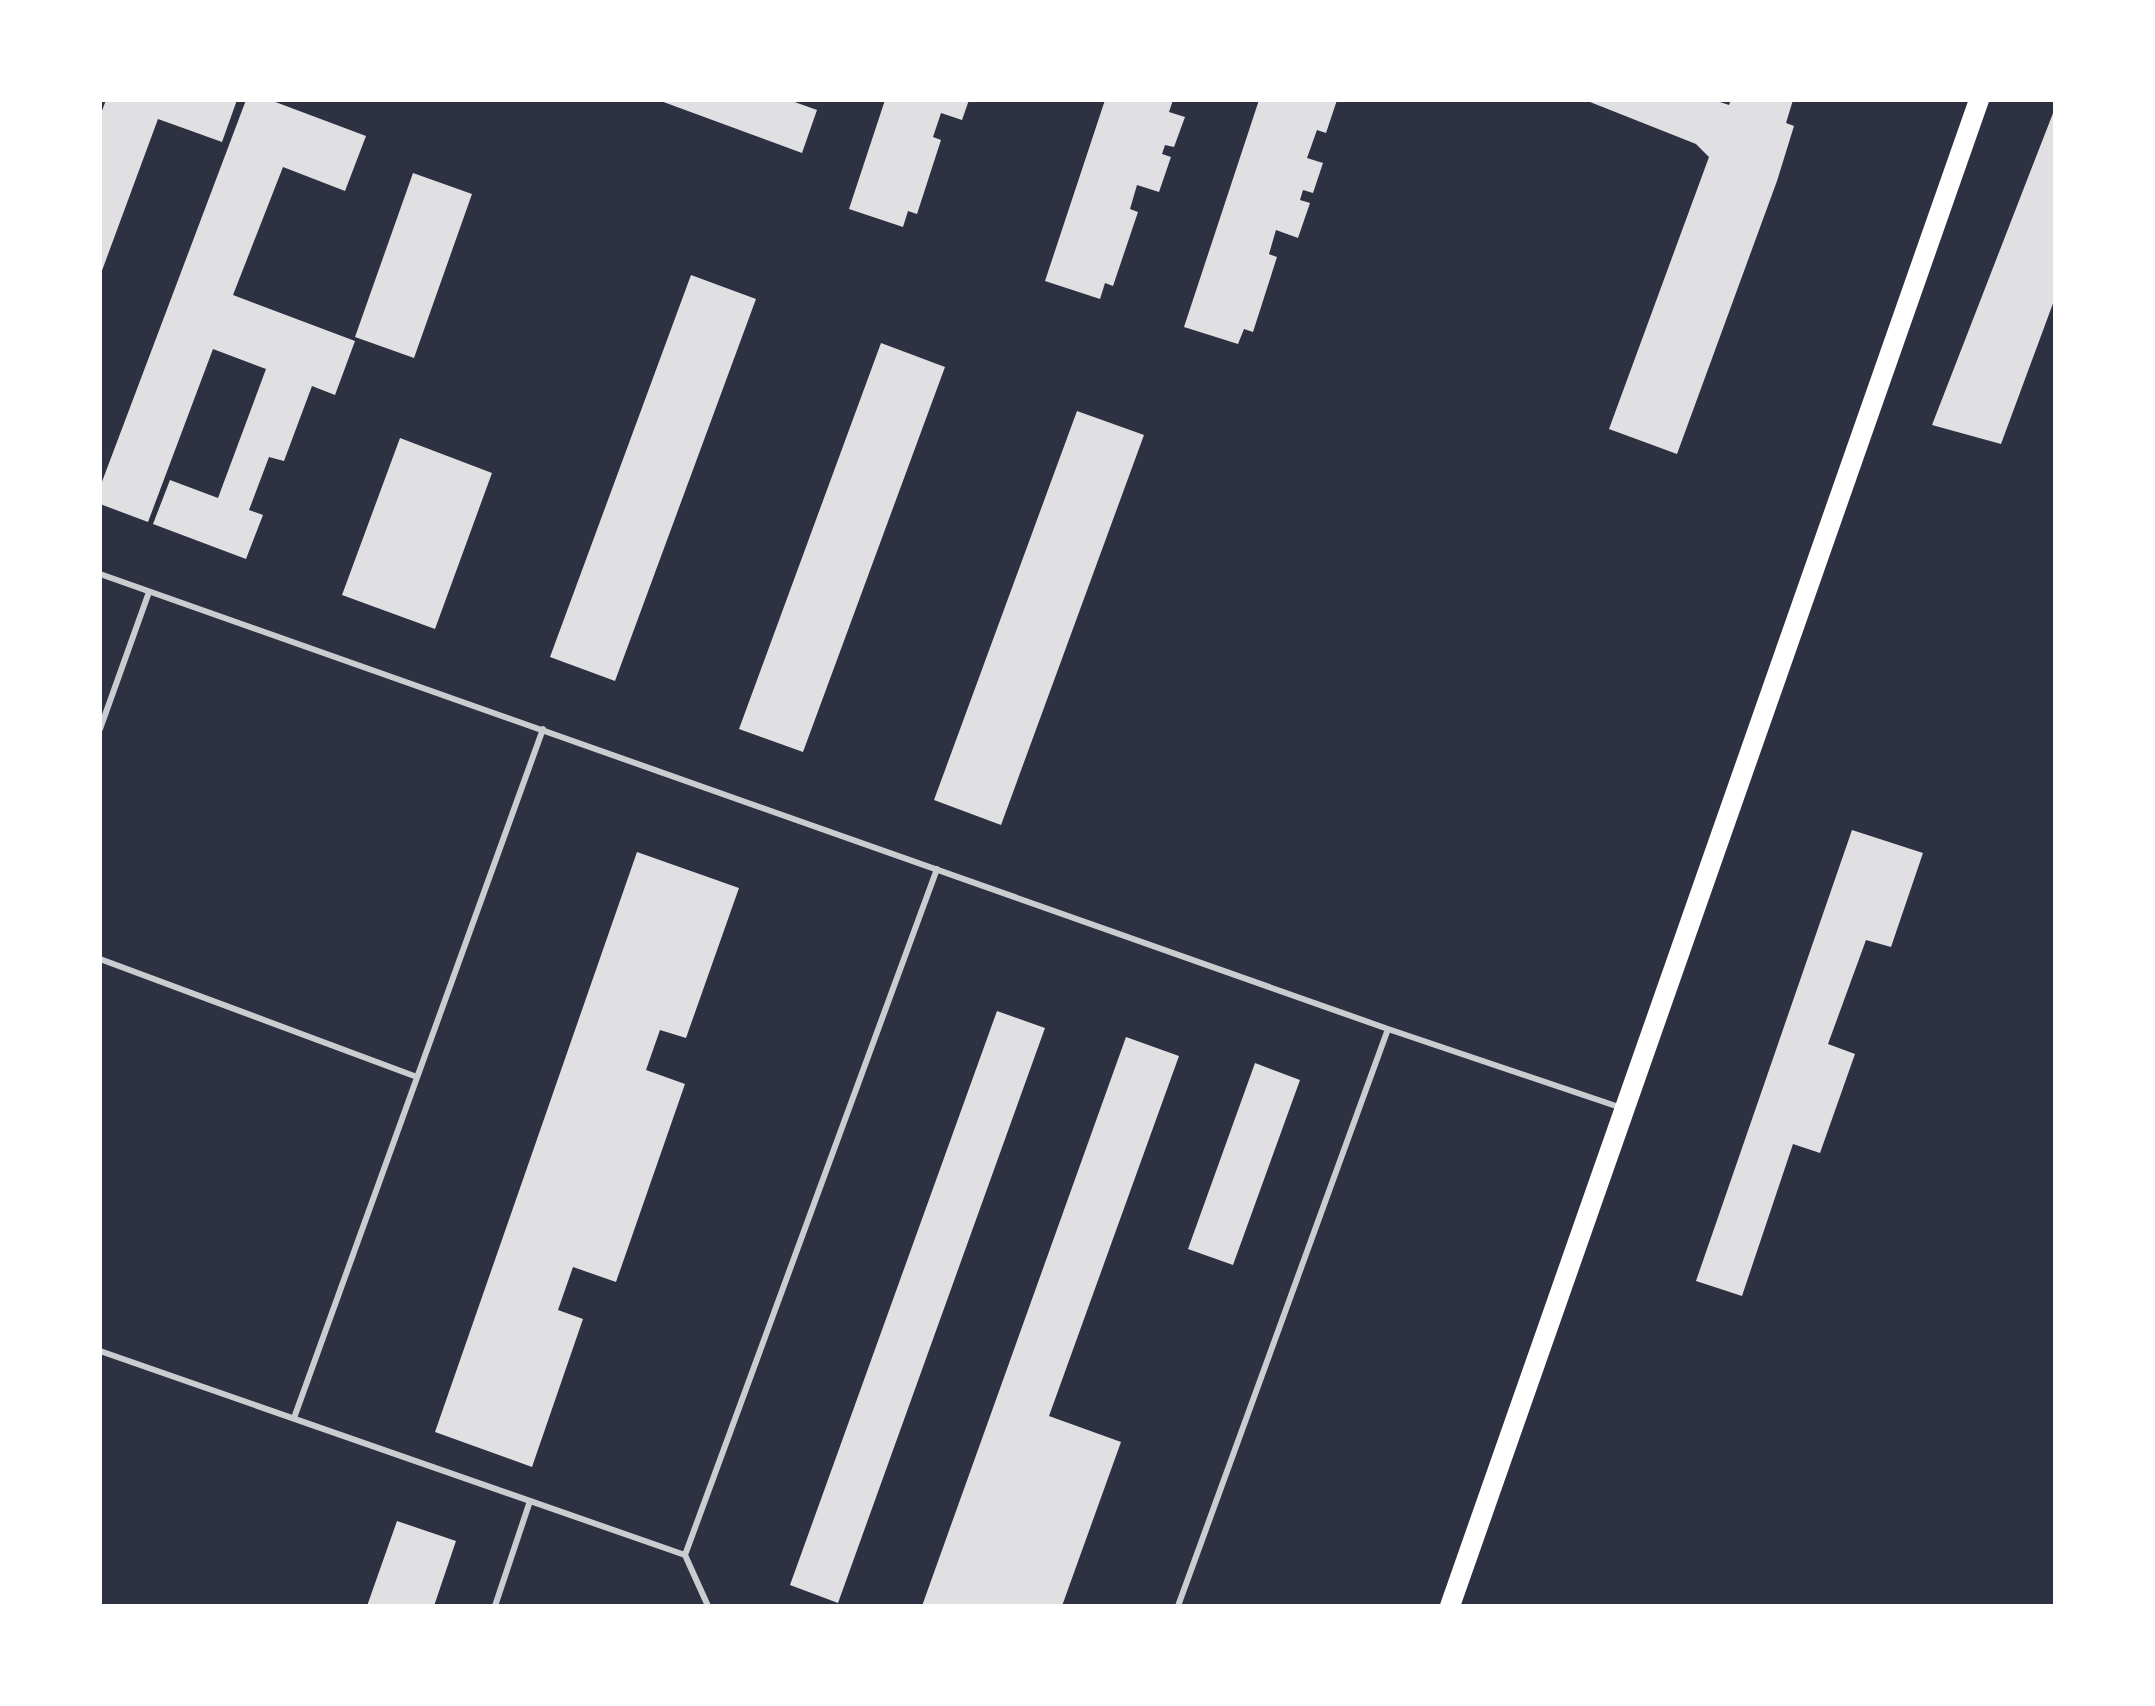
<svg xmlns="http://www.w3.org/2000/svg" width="2155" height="1706" font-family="Rubik,sans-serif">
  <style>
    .building { fill: #e0e0e3 }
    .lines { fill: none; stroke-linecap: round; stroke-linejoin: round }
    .service { stroke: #caccd0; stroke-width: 6 }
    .primary { stroke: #fff; stroke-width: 20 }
  </style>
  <rect width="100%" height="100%" fill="#2d3142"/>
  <path class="building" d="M 106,100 L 237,100 L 222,142 L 158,119 L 100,276 L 100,116 Z
    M 246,100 L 270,100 L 366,136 L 345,191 L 283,167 L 233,295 L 355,341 L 335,395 L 312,386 L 284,461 L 269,457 L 249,510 L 263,515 L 246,559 L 153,524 L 170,480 L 218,498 L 266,369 L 213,349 L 148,522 L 100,504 L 100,487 Z
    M 658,100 L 789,100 L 817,110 L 802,153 Z
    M 885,100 L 969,100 L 962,120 L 941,113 L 933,137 L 941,140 L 917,214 L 908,211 L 903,227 L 849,209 Z
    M 1105,100 L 1173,100 L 1169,112 L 1185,117 L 1174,147 L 1165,145 L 1162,154 L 1171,157 L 1159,192 L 1137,185 L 1130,209 L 1138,212 L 1113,286 L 1105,283 L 1100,299 L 1045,281 Z
    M 1259,100 L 1337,100 L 1326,133 L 1317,130 L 1307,158 L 1323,163 L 1313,193 L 1303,190 L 1300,200 L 1310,203 L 1298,238 L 1276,230 L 1269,254 L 1277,257 L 1253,332 L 1244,329 L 1238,344 L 1184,327 Z
    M 1585,100 L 1714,100 L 1729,105 L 1731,100 L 1793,100 L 1786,123 L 1794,126 L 1777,181 L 1677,454 L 1609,429 L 1709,157 L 1696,144 Z
    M 2055,108 L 2055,298 L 2001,444 L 1932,425 Z
    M 413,173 L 472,194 L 414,358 L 355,337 Z
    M 691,275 L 756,299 L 615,681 L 550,657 Z
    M 881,343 L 945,367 L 803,752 L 739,729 Z
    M 1077,411 L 1144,435 L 1001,825 L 934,800 Z
    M 400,438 L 492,473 L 435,629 L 342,595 Z
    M 1852,830 L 1923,853 L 1891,947 L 1866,940 L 1828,1044 L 1855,1054 L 1820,1153 L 1793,1144 L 1742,1296 L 1696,1281 Z
    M 637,852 L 739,888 L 686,1038 L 660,1030 L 646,1070 L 685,1084 L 616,1282 L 573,1267 L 558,1310 L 583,1319 L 532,1467 L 435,1432 Z
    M 997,1011 L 1045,1028 L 838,1603 L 790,1585 Z
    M 1126,1037 L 1179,1056 L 1049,1416 L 1121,1442 L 1062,1606 L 922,1606 Z
    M 1255,1063 L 1300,1080 L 1233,1265 L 1188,1249 Z
    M 397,1521 L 456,1541 L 434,1606 L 367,1606 Z"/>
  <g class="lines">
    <path class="service" d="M 100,574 L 1388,1029 L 1622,1108
      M 100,729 L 149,592
      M 100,959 L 417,1077
      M 100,1351 L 685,1555 L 708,1606
      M 294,1418 L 543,729
      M 685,1555 L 937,869
      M 495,1606 L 530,1501
      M 1178,1606 L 1388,1029"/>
    <path class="primary" d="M 1450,1606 L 1979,100"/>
  </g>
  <rect width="2155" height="1706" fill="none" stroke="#ffffff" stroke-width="204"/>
</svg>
